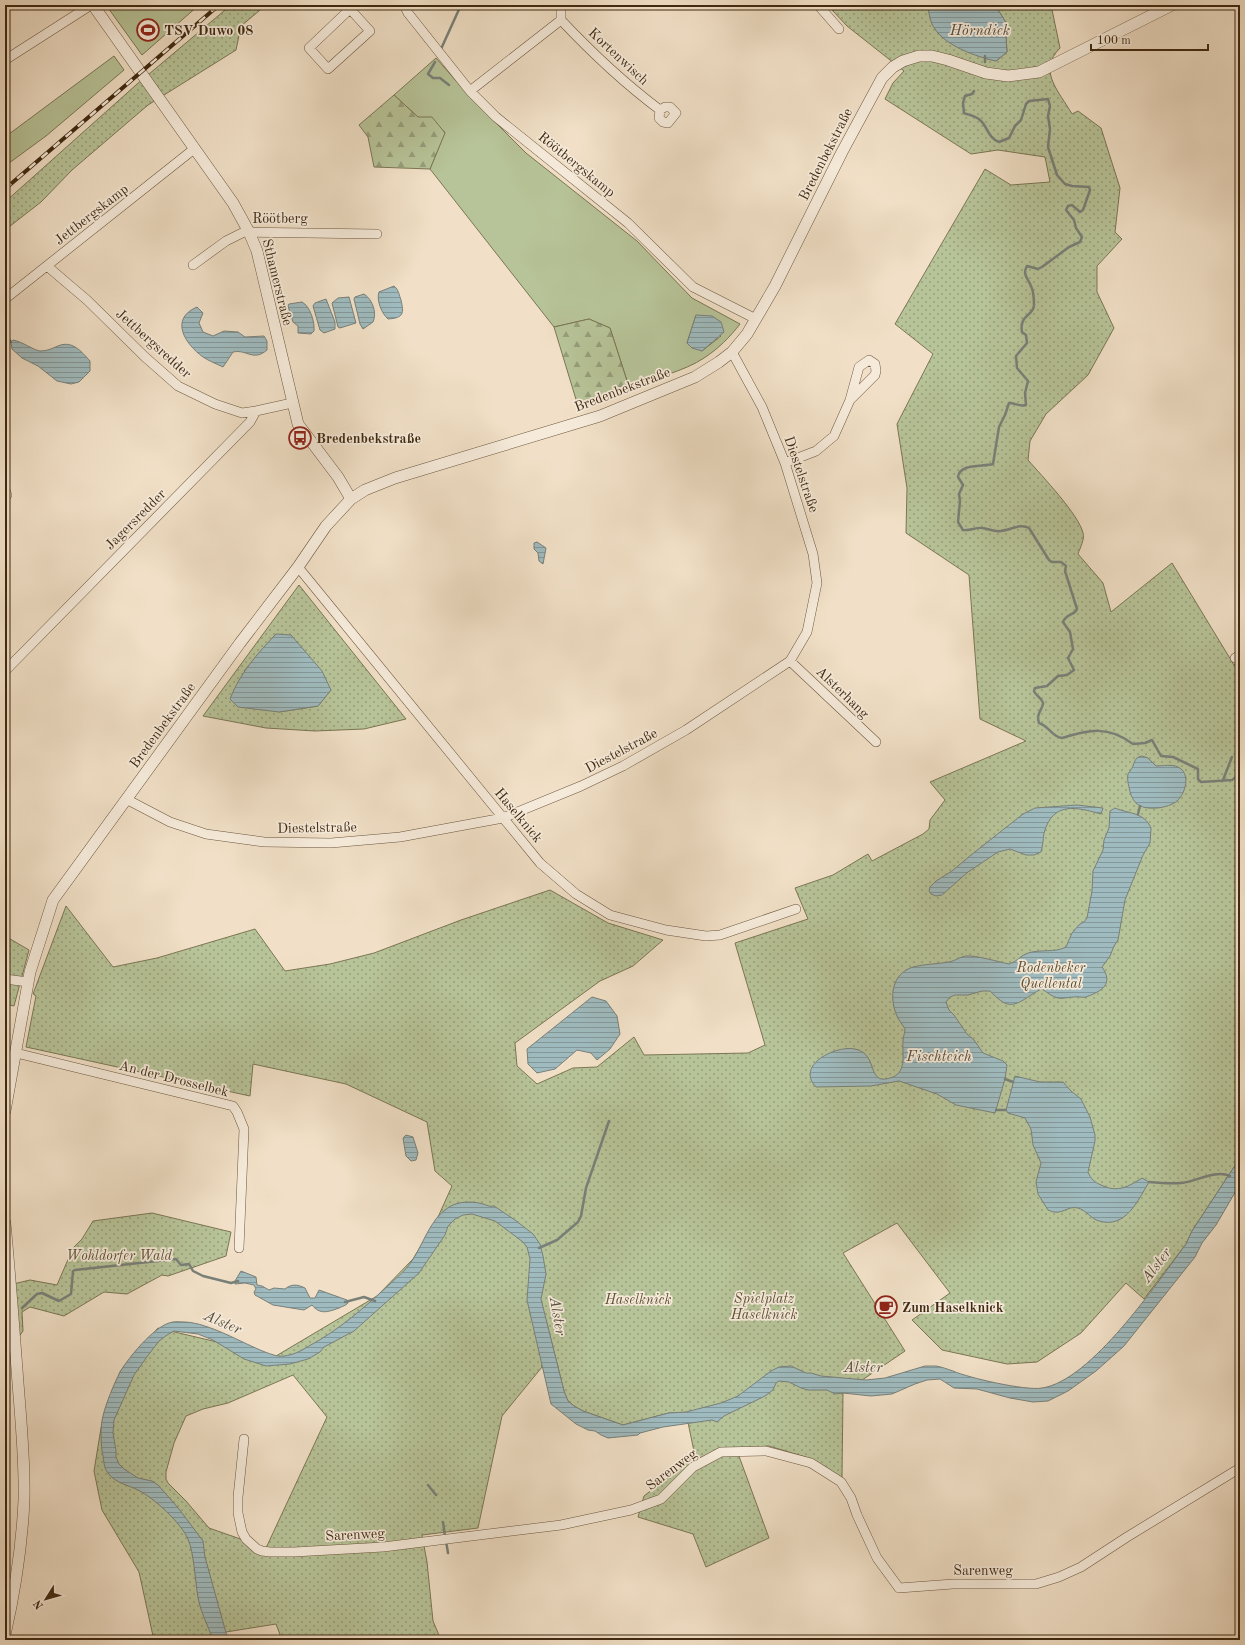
<svg xmlns="http://www.w3.org/2000/svg" width="1245" height="1645" font-family="'Old Standard TT',serif">
  <style>
    .grass { fill: #b7c398; stroke: #7b7654; fill-rule: evenodd }
    .forest { fill: url(#forest-firs); stroke: #7b7654 }
    .park { fill: url(#park-dots); stroke: #7b7654; fill-rule: evenodd }
    .water { fill: url(#water-rules); stroke: #798079 }
    .lines { fill: none; stroke-linecap: round; stroke-linejoin: round }
    .stream { stroke: #798079; stroke-width: 2.5 }
    .minor-casing { stroke: #6c563e; stroke-width: 10 }
    .tertiary-casing { stroke: #6c563e; stroke-width: 12 }
    .minor { stroke: #f6ebdb; stroke-width: 9 }
    .tertiary { stroke: #f6ebdb; stroke-width: 11 }
    .rail-casing { stroke: #3f2810; stroke-width: 4 }
    .rail { stroke: #f6ebdb; stroke-width: 2.5; stroke-dasharray: 8; stroke-linecap: butt }
    .labels { text-anchor: middle; stroke-width: 3.5; stroke-linejoin: round; paint-order: stroke }
    .poi-label { font-size: 14px; font-weight: bold; fill: #3f2810; stroke: #f6ebdb; text-anchor: start }
    .street-label { font-size: 14px; fill: #3f2810; stroke: #f6ebdb }
    .park-label { font-size: 14px; font-style: italic; fill: #5d4f32; stroke: #f6ebdb }
    .water-label { font-size: 15px; font-style: italic; fill: #574d3c; stroke: #f6ebdb }
  </style>
  <defs>
    <pattern id="forest-firs" width="22" height="20" patternUnits="userSpaceOnUse"><rect width="22" height="20" fill="#b7c398"/><path d="M5 1l3.5 6h-7zM16 11l3.5 6h-7z" fill="#969e7b"/></pattern>
    <pattern id="park-dots" width="8" height="8" patternUnits="userSpaceOnUse"><rect width="8" height="8" fill="#b7c398"/><path d="M2 2h.1M6 6h.1" fill="none" stroke="#969e7b" stroke-width="1.8" stroke-linecap="round"/></pattern>
    <pattern id="water-rules" width="6" height="5" patternUnits="userSpaceOnUse"><rect width="6" height="5" fill="#9fbbbf"/><path d="M0 2.5h6" fill="none" stroke="#83989a"/></pattern>
  </defs>
  <rect width="100%" height="100%" fill="#f1e0c7"/>
  <filter id="stains"><feTurbulence type="fractalNoise" baseFrequency=".005" numOctaves="4"/><feColorMatrix values="0 0 0 0 .2 0 0 0 0 .09 0 0 0 0 .02 0 0 0 .5 -.17"/></filter>
  <radialGradient id="worn" r=".72"><stop offset=".6" stop-color="#630" stop-opacity="0"/><stop offset="1" stop-color="#630" stop-opacity=".3"/></radialGradient>
  <path class="grass" d="M 106,5 L 199,5 L 142,55 Z
    M 114,56 L 124,70 L 46,136 L 5,166 L 5,137 Z
    M 436,58 L 472,99 L 526,153 L 637,241 L 692,298 L 740,324 C 730,337 718,349 704,358 C 685,371 652,379 629,387 L 610,328 L 589,319 L 554,327 L 430,169 L 445,132 L 418,117 L 394,95 ZM 696,315 L 721,336 L 702,351 L 687,343 Z"/>
  <path class="forest" d="M 394,95 L 418,117 L 432,117 L 445,133 L 430,169 L 374,167 L 368,137 L 359,125 Z
    M 589,319 L 610,328 L 629,387 L 578,406 L 554,327 Z"/>
  <path class="park" d="M 231,5 L 266,5 L 241,26 L 236,50 L 148,105 L 72,170 L 41,202 L 5,230 L 5,202 L 136,85 Z
    M 843,5 L 928,5 L 930,17 L 963,49 L 985,58 L 996,61 L 1007,52 L 1005,21 L 995,5 L 1051,5 L 1060,48 C 1037,71 1059,91 1072,114 L 1078,111 L 1101,128 L 1120,188 L 1115,232 L 1122,239 L 1097,266 L 1097,292 L 1114,328 L 1088,375 L 1046,414 L 1030,441 L 1028,460 C 1042,476 1079,515 1083,533 C 1085,539 1080,548 1078,554 L 1103,583 L 1111,612 L 1172,563 L 1234,665 L 1240,662 L 1240,1158 L 1192,1231 L 1186,1244 L 1144,1299 L 1126,1283 L 1081,1333 L 1037,1362 L 1007,1364 L 942,1350 L 912,1320 L 950,1293 L 897,1223 L 843,1253 L 905,1351 L 843,1393 L 842,1478 L 812,1459 L 769,1446 L 736,1448 L 769,1538 L 706,1567 L 693,1534 L 638,1517 L 644,1496 L 695,1456 L 686,1413 L 669,1413 L 623,1425 L 583,1411 L 574,1406 L 568,1401 L 564,1391 L 546,1320 L 542,1367 L 502,1416 L 478,1528 L 422,1535 L 427,1562 L 433,1621 L 441,1640 L 282,1640 L 276,1624 L 226,1632 L 212,1637 L 153,1636 L 139,1572 L 102,1510 L 94,1471 L 101,1428 L 120,1372 L 158,1328 L 276,1356 L 377,1296 L 413,1259 L 438,1217 L 452,1186 L 435,1171 L 427,1122 L 346,1084 L 253,1064 L 250,1096 L 26,1047 L 36,996 L 33,994 L 66,906 L 113,967 L 157,958 L 255,929 L 285,971 L 330,964 L 374,953 L 461,920 L 550,890 L 608,923 L 663,940 L 633,966 L 600,981 L 515,1043 L 517,1066 L 537,1084 L 573,1068 L 597,1067 L 634,1037 L 644,1055 L 748,1053 L 765,1045 L 735,943 L 808,919 L 795,888 L 833,875 L 868,854 L 872,861 L 923,834 L 929,829 L 930,820 L 945,800 L 930,782 L 1026,741 L 980,719 L 969,575 L 906,533 L 907,488 L 897,424 L 933,354 L 895,324 L 985,169 L 1011,185 L 1050,182 L 1045,157 L 998,150 L 971,154 L 885,99 L 893,83 L 904,71 L 847,26 L 832,10 ZM 293,1375 L 327,1417 L 266,1548 L 209,1528 L 186,1501 L 168,1483 L 166,1479 L 166,1472 L 174,1443 L 186,1416 L 203,1409 L 228,1403 Z
    M 299,585 L 406,719 L 364,729 L 315,731 L 266,728 L 203,716 ZM 276,634 L 331,690 L 318,706 L 279,712 L 244,671 Z
    M 5,936 L 29,950 L 14,1006 L 5,1004 Z
    M 152,1213 L 231,1232 L 226,1256 L 168,1276 L 162,1275 L 127,1294 L 104,1292 L 64,1316 L 30,1307 L 22,1312 L 23,1331 L 5,1356 L 5,1286 L 30,1280 L 57,1285 L 73,1248 L 82,1239 L 93,1221 Z"/>
  <path class="water" d="M 928,5 L 995,5 L 1005,21 L 1007,52 L 996,61 C 977,57 946,46 935,29 C 930,23 929,13 928,5 Z
    M 394,286 C 399,290 399,295 401,300 C 404,313 404,318 388,319 C 382,314 376,300 379,292 Z
    M 364,294 C 373,300 377,313 373,322 L 363,329 L 360,324 L 354,299 L 355,297 Z
    M 349,297 L 356,323 L 340,328 L 338,327 L 332,303 L 338,298 Z
    M 326,299 L 335,322 L 335,329 L 324,333 L 320,330 L 313,306 L 315,303 Z
    M 302,302 C 310,306 315,322 314,331 L 311,334 L 298,333 L 298,326 L 293,322 L 288,306 L 289,304 Z
    M 197,307 L 203,313 L 199,323 L 203,332 L 213,336 L 224,331 L 238,332 L 245,337 L 264,336 L 267,341 L 267,350 C 253,362 247,349 233,352 L 223,367 C 217,364 209,361 203,357 C 185,344 169,319 197,307 Z
    M 696,315 L 712,316 L 721,322 L 724,332 L 702,351 L 692,348 L 687,343 Z
    M 13,340 C 23,342 33,350 40,351 C 47,351 51,349 58,346 C 72,340 81,351 90,361 L 90,371 L 79,382 L 71,384 L 57,381 L 38,366 L 22,358 L 12,349 L 11,342 Z
    M 537,542 L 546,548 L 543,564 L 539,561 L 538,553 L 534,549 L 534,543 Z
    M 276,634 L 291,635 L 322,671 L 331,690 L 318,706 L 279,712 L 238,707 L 230,699 C 240,673 257,654 276,634 Z
    M 1142,756 L 1148,758 L 1156,766 C 1164,766 1171,764 1178,767 C 1191,773 1186,793 1177,801 C 1169,808 1145,812 1136,803 C 1132,799 1130,793 1129,787 C 1128,783 1127,778 1128,774 C 1129,772 1132,769 1133,766 C 1135,760 1136,757 1142,756 Z
    M 1077,805 L 1103,808 L 1101,814 C 1076,807 1053,801 1044,833 C 1043,839 1043,845 1041,852 L 1034,855 L 1026,855 L 1010,849 L 998,852 L 968,872 L 942,895 L 936,896 L 931,894 L 929,891 L 930,887 L 936,881 L 952,871 L 971,855 L 1023,814 L 1035,808 Z
    M 1115,808 C 1129,814 1144,812 1151,828 L 1150,843 L 1143,855 L 1125,900 L 1118,940 L 1114,946 L 1110,956 L 1102,967 C 1114,984 1102,991 1086,997 C 1082,998 1078,996 1074,997 C 1068,997 1063,999 1058,998 C 1052,997 1047,992 1042,989 C 1038,990 1035,993 1031,995 C 1011,1009 1006,1007 990,991 L 982,991 L 968,995 L 955,995 L 950,997 L 946,1002 L 949,1010 L 954,1015 L 967,1034 L 974,1040 L 983,1053 L 1003,1061 L 1007,1065 L 1005,1079 L 995,1113 L 956,1105 L 937,1094 L 899,1081 L 871,1086 L 816,1087 C 795,1065 836,1045 855,1049 C 880,1054 865,1088 893,1077 C 907,1071 902,1053 903,1041 C 903,1037 905,1033 905,1029 C 903,1025 899,1021 897,1016 C 889,998 891,974 913,967 C 925,964 937,964 949,962 C 955,961 961,956 967,956 C 975,955 999,962 1009,964 C 1017,962 1021,955 1028,953 C 1041,949 1055,953 1066,947 L 1072,933 L 1080,924 L 1084,922 L 1087,918 L 1092,891 L 1093,871 L 1103,850 L 1104,840 L 1109,828 L 1110,811 Z
    M 592,997 L 606,1001 L 617,1016 L 620,1034 L 610,1049 L 597,1060 L 591,1053 L 577,1050 L 555,1069 L 537,1073 L 528,1064 L 527,1049 Z
    M 1015,1076 L 1040,1082 L 1063,1082 L 1071,1091 L 1081,1099 L 1090,1117 L 1095,1135 L 1095,1141 L 1088,1172 C 1091,1179 1094,1182 1101,1185 C 1117,1193 1128,1187 1142,1178 L 1149,1182 C 1138,1200 1126,1229 1099,1221 C 1091,1219 1086,1210 1078,1208 C 1067,1205 1062,1217 1048,1210 L 1038,1194 L 1036,1182 L 1041,1163 L 1033,1145 L 1031,1129 L 1025,1118 L 1008,1113 L 1006,1110 Z
    M 406,1135 L 413,1137 L 418,1153 L 416,1160 L 411,1161 L 406,1156 L 403,1138 Z
    M 1240,1158 L 1240,1184 L 1216,1225 L 1202,1243 L 1195,1257 L 1124,1346 L 1096,1371 L 1068,1391 L 1048,1401 L 1033,1402 L 1010,1398 L 977,1389 L 954,1388 L 940,1379 L 927,1380 L 915,1384 L 892,1394 L 871,1396 L 843,1393 L 835,1394 L 827,1390 L 808,1390 L 801,1388 L 789,1382 L 779,1381 L 776,1383 L 773,1390 L 765,1396 L 724,1416 L 717,1422 L 712,1420 L 663,1427 L 640,1433 L 638,1435 L 608,1438 L 601,1435 L 595,1431 L 588,1430 L 576,1424 L 551,1404 L 527,1300 L 530,1259 L 527,1247 L 523,1242 L 495,1221 L 472,1214 L 463,1215 L 455,1219 L 448,1226 L 445,1235 L 419,1273 L 354,1331 L 324,1347 L 320,1352 L 308,1359 L 290,1364 L 266,1366 L 244,1359 L 213,1340 L 198,1334 L 174,1331 L 167,1335 L 159,1341 L 149,1354 L 134,1375 L 114,1420 L 113,1433 L 116,1451 L 116,1457 L 119,1464 L 124,1469 L 138,1478 L 152,1481 L 158,1485 L 179,1509 L 203,1541 L 205,1557 L 228,1640 L 213,1640 L 212,1637 C 207,1624 200,1610 198,1597 C 195,1580 194,1553 188,1539 C 181,1523 154,1498 138,1490 C 128,1485 115,1483 108,1473 C 103,1467 104,1458 102,1451 C 101,1439 100,1428 103,1416 C 106,1403 114,1384 120,1372 C 129,1357 153,1328 169,1323 C 174,1321 180,1322 185,1322 C 209,1323 242,1343 265,1352 C 271,1354 277,1357 284,1356 C 293,1355 301,1351 309,1346 C 339,1330 365,1307 390,1284 C 396,1278 404,1272 409,1265 C 423,1247 429,1219 449,1207 C 459,1201 472,1201 483,1204 C 487,1205 489,1207 494,1206 L 515,1220 L 533,1234 L 540,1244 L 543,1256 L 546,1274 L 541,1299 L 564,1391 L 568,1401 L 574,1406 L 583,1411 L 623,1425 L 657,1416 L 669,1413 L 686,1412 L 721,1403 L 738,1396 L 771,1371 L 779,1367 L 791,1366 L 806,1373 L 811,1373 L 821,1376 L 866,1380 L 885,1378 L 925,1366 L 936,1366 C 942,1367 947,1369 953,1371 C 969,1378 1026,1391 1042,1388 C 1091,1381 1157,1283 1186,1244 L 1192,1231 Z
    M 241,1271 L 256,1277 L 257,1285 L 262,1286 L 269,1290 L 274,1288 L 285,1289 C 291,1284 297,1284 305,1288 L 310,1298 L 315,1298 L 319,1290 L 347,1300 L 348,1303 C 345,1306 343,1306 339,1308 C 328,1312 320,1315 312,1305 L 304,1310 L 273,1305 L 255,1295 L 254,1292 L 256,1289 L 254,1285 L 245,1283 L 235,1284 L 235,1281 Z"/>
  <g class="lines">
    <path class="stream" d="M 441,49 L 461,5
      M 985,56 L 985,62
      M 435,62 L 428,74 L 433,78 L 440,78 L 449,85
      M 974,91 L 972,94 L 965,96 L 963,103 L 964,113 C 969,115 976,116 980,120 C 988,127 988,138 999,142 L 1009,138 L 1015,126 L 1021,120 L 1026,104 L 1029,101 L 1048,99 L 1050,106 L 1048,116 L 1050,129 L 1048,147 L 1057,175 L 1065,184 L 1072,186 L 1089,187 L 1090,190 L 1083,210 L 1080,212 L 1072,205 L 1068,206 L 1066,210 L 1074,220 L 1076,228 L 1082,237 L 1080,242 L 1069,247 L 1042,267 L 1038,269 L 1027,266 C 1022,275 1028,278 1031,286 C 1034,292 1034,299 1034,305 C 1034,316 1019,314 1022,332 L 1026,335 L 1027,343 L 1016,356 L 1017,368 L 1028,381 L 1025,393 L 1026,405 C 1019,407 1016,403 1009,403 L 1005,415 L 999,427 L 993,464 C 983,467 960,463 958,477 L 963,485 L 959,494 L 960,501 L 958,522 L 963,530 C 970,531 976,527 982,528 C 989,529 994,532 1001,531 C 1011,530 1020,523 1029,528 L 1049,560 L 1052,562 L 1061,562 L 1066,566 L 1065,571 L 1077,609 C 1075,615 1066,614 1063,622 L 1070,632 L 1073,649 L 1068,658 L 1074,670 L 1067,675 L 1058,676 L 1047,686 L 1035,688 L 1034,691 C 1035,695 1044,700 1043,704 C 1041,712 1036,714 1039,723 C 1049,726 1052,737 1062,738 C 1089,730 1108,725 1133,744 L 1145,743 L 1152,740 L 1161,756 L 1173,757 L 1198,769 L 1198,779 L 1201,782 L 1232,780 L 1240,774
      M 5,334 L 11,342
      M 1238,747 L 1240,744
      M 1223,780 L 1232,757
      M 1138,814 L 1140,806
      M 1005,1079 L 1013,1082
      M 996,1110 L 1006,1110
      M 1149,1182 C 1159,1183 1170,1184 1181,1183 C 1195,1182 1216,1169 1230,1176
      M 539,1248 L 557,1240 L 578,1222 L 581,1216 L 586,1188 L 609,1121
      M 345,1302 L 364,1297 L 375,1301
      M 22,1308 L 37,1294 L 42,1293 L 59,1301 L 71,1294 L 73,1271 L 75,1270 L 176,1259 L 181,1265 L 189,1264 L 193,1271 L 203,1276 L 231,1283 L 238,1281
      M 428,1485 L 436,1495
      M 443,1522 L 445,1536
      M 446,1541 L 448,1553"/>
    <g class="minor-casing">
      <path id="minor" d="M 404,5 L 408,13 L 470,91 L 496,117 L 628,223 L 693,287 L 756,319
        M 818,5 L 839,29
        M 350,9 L 370,31 L 328,69 L 309,48 L 350,9 L 355,5
        M 561,20 C 592,53 624,83 660,110 L 659,118 L 663,122 L 668,123 L 676,113 L 670,107 L 665,107 L 660,110
        M 5,60 L 91,5
        M 470,91 L 561,20 L 561,5
        M 193,265 L 226,241 L 244,232 L 377,234
        M 47,266 L 87,300 L 145,357 L 178,386 L 215,404 L 242,413 L 256,411
        M 5,299 L 194,149
        M 785,463 L 816,451 L 834,436 L 850,400 L 875,375 L 876,371 L 875,364 L 869,360 L 859,367 L 850,400
        M 5,490 L 7,495
        M 298,567 L 540,863 L 576,894 L 610,915 L 666,930 L 706,936 L 720,935 L 796,909
        M 1235,658 L 1240,655
        M 790,661 L 876,742
        M 5,671 L 250,422 L 256,411 L 292,403
        M 126,799 L 170,822 L 206,834 L 264,842 L 331,843 L 400,837 L 503,818 L 581,786 L 623,766 L 686,730 L 790,661 L 807,632 L 817,583 L 813,554 L 785,463 L 762,407 L 732,352
        M 5,979 L 28,982
        M 16,1053 L 233,1106 L 237,1112 L 244,1129 L 239,1248
        M 244,1439 L 238,1497 L 238,1513 L 242,1532 L 246,1539 L 257,1549 L 262,1551 L 270,1552 L 294,1552 L 383,1547 L 561,1525 L 631,1510 L 661,1499 L 693,1467 L 721,1452 L 766,1451 L 811,1463 L 841,1482 L 851,1498 L 857,1515 L 877,1558 L 899,1588 L 953,1584 L 1036,1584 L 1059,1577 L 1081,1567 L 1127,1537 L 1240,1468"/>
    </g>
    <g class="tertiary-casing">
      <path id="tertiary" d="M 93,5 L 233,203 L 249,232 L 257,251 L 298,424 L 338,477 L 351,499
        M 5,1111 L 30,972 L 53,900 L 240,643 L 298,567 L 326,526 L 351,499 L 365,490 L 395,478 L 600,416 L 695,377 L 719,362 L 732,352 L 747,334 L 775,286 L 842,152 L 882,78 L 893,67 L 903,61 L 919,56 L 932,56 L 948,60 L 986,73 L 1008,76 L 1039,72 L 1172,5
        M 5,1223 C 10,1276 14,1329 18,1383 C 21,1422 25,1461 24,1500 C 22,1545 15,1591 5,1635"/>
    </g>
    <use href="#minor" class="minor"/>
    <use href="#tertiary" class="tertiary"/>
    <g class="rail-casing">
      <path id="rail" d="M 5,189 L 219,5"/>
    </g>
    <use href="#rail" class="rail"/>
  </g>
  <defs>
    <g id="stadium-ring" transform="scale(1.15)"><circle r="9.5" fill="#f6ebdb" stroke="#8f2418" stroke-width="1.5"/><path d="M0-5a6.5 5 0 1 0 0 10a6.5 5 0 1 0 0-10ZM-3.5-1.8h7v3.6h-7Z" fill="#8f2418"/></g>
    <g id="bus-ring" transform="scale(1.15)"><circle r="9.5" fill="#f6ebdb" stroke="#8f2418" stroke-width="1.5"/><path d="M-5-6H5V4H4V6H2V4H-2V6H-4V4H-5ZM-3.5-4V0h7V-4ZM-3.5 1.2v1.5H-2V1.2ZM2 1.2v1.5H3.5V1.2Z" fill="#8f2418"/></g>
    <g id="cafe-ring" transform="scale(1.15)"><circle r="9.5" fill="#f6ebdb" stroke="#8f2418" stroke-width="1.5"/><path d="M-5.5-4.5H6V0H3Q3 3.5 0 3.5H-2.5Q-5.5 3.5-5.5 0ZM3-3.2v2h1.7v-2ZM-6 4.5H4V6H-6Z" fill="#8f2418"/></g>
  </defs>
  <g fill-rule="evenodd">
    <use href="#stadium-ring" x="148" y="30"/>
    <use href="#bus-ring" x="300" y="438"/>
    <use href="#cafe-ring" x="886" y="1307"/>
  </g>
  <g class="labels">
    <g class="poi-label">
      <text x="164" y="35">TSV Duwo 08</text>
      <text x="316" y="443">Bredenbekstraße</text>
      <text x="902" y="1312">Zum Haselknick</text>
    </g>
    <g class="street-label">
      <text transform="translate(619 56) rotate(43)" y="5">Kortenwisch</text>
      <text transform="translate(825 154) rotate(-63)" y="5">Bredenbekstraße</text>
      <text transform="translate(577 164) rotate(39)" y="5">Röötbergskamp</text>
      <text transform="translate(91 214) rotate(-38)" y="5">Jettbergskamp</text>
      <text x="280" y="223">Röötberg</text>
      <text transform="translate(278 282) rotate(76)" y="5">Sthamerstraße</text>
      <text transform="translate(154 343) rotate(42)" y="5">Jettbergsredder</text>
      <text transform="translate(622 389) rotate(-21)" y="5">Bredenbekstraße</text>
      <text transform="translate(802 474) rotate(71)" y="5">Diestelstraße</text>
      <text transform="translate(135 519) rotate(-45)" y="5">Jagersredder</text>
      <text transform="translate(843 692) rotate(44)" y="5">Alsterhang</text>
      <text transform="translate(162 725) rotate(-54)" y="5">Bredenbekstraße</text>
      <text transform="translate(621 750) rotate(-28)" y="5">Diestelstraße</text>
      <text transform="translate(519 815) rotate(50)" y="5">Haselknick</text>
      <text transform="translate(317 827) rotate(-1)" y="5">Diestelstraße</text>
      <text transform="translate(174 1078) rotate(14)" y="5">An der Drosselbek</text>
      <text transform="translate(671 1469) rotate(-37)" y="5">Sarenweg</text>
      <text transform="translate(355 1534) rotate(-3)" y="5">Sarenweg</text>
      <text x="983" y="1575">Sarenweg</text>
    </g>
    <g class="park-label">
      <text x="1051" y="972">Rodenbeker<tspan x="1051" dy="16">Quellental</tspan></text>
      <text x="119" y="1260">Wohldorfer Wald</text>
      <text x="764" y="1303">Spielplatz<tspan x="764" dy="16">Haselknick</tspan></text>
      <text x="638" y="1304">Haselknick</text>
    </g>
    <g class="water-label">
      <text x="980" y="35">Hörndiek</text>
      <text x="939" y="1061">Fischteich</text>
      <text transform="translate(1156 1265) rotate(-53)" y="5">Alster</text>
      <text transform="translate(558 1316) rotate(80)" y="5">Alster</text>
      <text transform="translate(223 1322) rotate(23)" y="5">Alster</text>
      <text x="863" y="1372">Alster</text>
    </g>
  </g>
  <rect width="1245" height="1645" fill="none" stroke="#f1e0c7" stroke-width="20"/>
  <rect x="6" y="6" width="1233" height="1633" fill="none" stroke="#3f2810" stroke-width="2"/>
  <rect x="10" y="10" width="1225" height="1625" fill="none" stroke="#3f2810"/>
  <g transform="translate(46 1599) rotate(233)" stroke="#f6ebdb" stroke-width="3" paint-order="stroke">
  <path d="M0-3L7 15L0 10L-7 15Z" fill="#3f2810"/>
  <text y="-6" font-size="11" font-weight="bold" text-anchor="middle" fill="#3f2810">N</text>
  </g>
  <path d="M1091 44v6h117v-6" fill="none" stroke="#3f2810" stroke-width="2"/>
  <text x="1097" y="44" font-size="12" fill="#3f2810" stroke="#f6ebdb" stroke-width="3" paint-order="stroke">100 m</text>
  <rect width="100%" height="100%" filter="url(#stains)"/>
  <rect width="100%" height="100%" fill="url(#worn)"/>
</svg>
